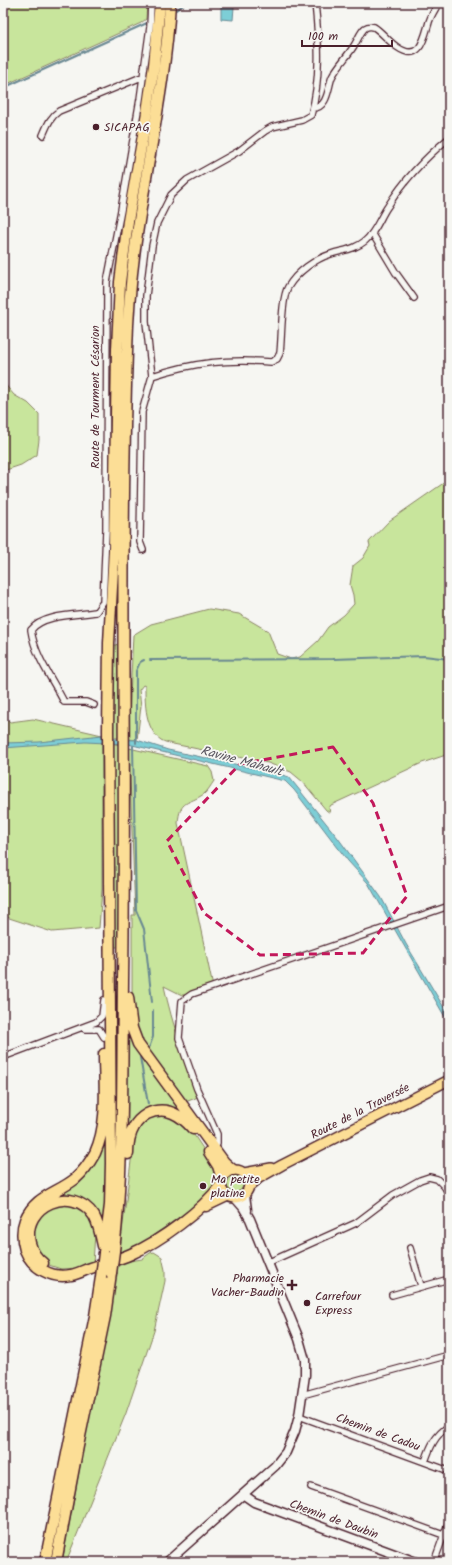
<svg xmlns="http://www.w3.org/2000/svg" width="452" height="1565" font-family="Kalam,sans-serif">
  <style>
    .green { fill: #c8e59c; stroke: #898264 }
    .water { fill: #7dced6; stroke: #698892 }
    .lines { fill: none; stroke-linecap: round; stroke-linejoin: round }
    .stream { stroke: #698892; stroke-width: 2 }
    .street-casing { stroke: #4a1f2b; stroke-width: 8 }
    .secondary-casing { stroke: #4a1f2b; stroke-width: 11 }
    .primary-casing { stroke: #4a1f2b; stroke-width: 12 }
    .highway-casing { stroke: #4a1f2b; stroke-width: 13 }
    .street { stroke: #f6f6f2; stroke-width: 5.5 }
    .secondary { stroke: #f6f6f2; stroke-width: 8 }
    .primary { stroke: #fcde96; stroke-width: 9 }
    .highway { stroke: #fcde96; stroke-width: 10 }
    .highway-bridge-casing { stroke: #4a1f2b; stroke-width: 13; stroke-linecap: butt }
    .highway-bridge { stroke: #fcde96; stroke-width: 10 }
    .marked { fill: none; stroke: #c2185b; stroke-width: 3; stroke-dasharray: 8 5; stroke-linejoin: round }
    .poi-dot { fill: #4a1f2b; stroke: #f6f6f2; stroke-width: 1.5 }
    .labels { text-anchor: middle; stroke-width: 3.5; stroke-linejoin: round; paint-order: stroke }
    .poi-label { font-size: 12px; fill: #4a1f2b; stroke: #f6f6f2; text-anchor: start }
    .street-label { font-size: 12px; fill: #4a1f2b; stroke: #f6f6f2 }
    .water-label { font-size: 13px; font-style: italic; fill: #59545e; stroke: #f6f6f2 }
  </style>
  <rect width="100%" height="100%" fill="#f6f6f2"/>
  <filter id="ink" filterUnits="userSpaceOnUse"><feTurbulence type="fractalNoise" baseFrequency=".025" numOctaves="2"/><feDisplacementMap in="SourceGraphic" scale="8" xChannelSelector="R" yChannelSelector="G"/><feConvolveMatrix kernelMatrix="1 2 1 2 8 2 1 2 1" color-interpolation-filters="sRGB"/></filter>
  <g filter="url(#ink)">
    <path class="green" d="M 4,3 L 147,3 L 146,19 L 141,23 L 5,85 L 3,82 Z
      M 3,382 L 14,395 L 28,403 L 39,414 L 39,440 L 37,455 L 21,465 L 3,471 Z
      M 449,459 L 449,754 L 422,763 L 331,805 L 329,808 L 330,813 L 326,810 L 303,782 L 291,772 L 268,763 L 173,744 C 169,743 164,742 161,740 C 145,729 145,703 145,686 L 143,685 L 139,690 L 141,706 L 137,740 L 128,739 L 133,635 L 151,624 L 209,609 L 239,614 L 268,631 L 277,654 L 291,659 L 300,657 L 318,641 L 328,627 L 344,615 L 354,604 L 353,595 L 350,585 L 353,566 L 363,558 L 370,546 L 369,542 L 389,521 L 445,482 L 447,478 L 447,461 Z
      M 118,644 L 120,738 L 111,738 L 113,646 Z
      M 3,715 L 10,722 L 33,719 L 102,735 L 102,889 L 99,928 L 52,932 L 3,916 Z
      M 111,743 L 120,745 L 119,947 L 113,947 Z
      M 129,748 L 208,766 L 212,772 L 214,781 C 211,785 208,791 204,794 C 188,805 180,799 178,823 L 213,987 L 189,995 L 182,995 L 164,986 C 172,1024 185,1060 198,1097 L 183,1103 L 136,1032 L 132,1001 L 132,915 L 135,915 Z
      M 128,1032 L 129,1032 L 182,1113 L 141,1113 L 133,1119 L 128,1127 L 127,1127 Z
      M 152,1114 L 171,1114 L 192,1132 L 214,1165 L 216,1180 L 214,1189 L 208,1197 L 141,1244 L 119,1255 L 135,1130 Z
      M 106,1124 L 106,1186 L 103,1226 L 63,1195 L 53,1197 L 77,1179 Z
      M223 1185a12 12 0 1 1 24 0a12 12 0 1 1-24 0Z
      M 50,1204 L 75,1204 L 91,1218 L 95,1233 L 93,1264 L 78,1268 L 61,1269 L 46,1264 L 32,1243 L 33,1220 Z
      M 154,1252 L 162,1257 L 165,1270 L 165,1281 L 154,1331 L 126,1413 L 66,1562 L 62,1562 L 118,1263 L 142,1259 L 150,1253 Z"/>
    <path class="water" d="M 221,6 L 234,7 L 233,20 L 221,19 Z
      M 102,735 L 115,739 L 137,740 L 168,750 L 272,772 L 289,777 L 338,838 L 381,897 L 406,944 L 449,1016 L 449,1024 L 368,883 L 348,861 L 294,790 L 285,781 L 128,744 L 85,742 L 3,748 L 3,743 L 39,742 Z"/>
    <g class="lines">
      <path class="stream" d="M 176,10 L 186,3
        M 3,88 L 147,23
        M 449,550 L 445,565 L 449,582
        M 150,660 L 333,659 L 424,656 L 449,659
        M 136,743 L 136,671 L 140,662 L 144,660
        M 133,746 L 136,910 L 144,929 L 152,1002
        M 149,1048 L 153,1037 L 153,1010
        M 140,1057 L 148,1104"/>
      <g class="street-casing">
        <path id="street" d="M 313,108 C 328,108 328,87 332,77 C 338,65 349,55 355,44 C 358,39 361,31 365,28 C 368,26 370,26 374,27 C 382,32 388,41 397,47 C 420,63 424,39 429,22 C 431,16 435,9 439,3
          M 43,135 C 47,126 50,117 59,111 L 144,76
          M 372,233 L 396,273 L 414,298
          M 152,376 C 195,362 226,359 271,362 L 277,359 L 280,353 C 282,337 281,299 288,287 C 297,272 315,259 331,254 C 343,250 354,250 365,241 C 376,232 380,217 388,206 C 404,180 425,158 449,138
          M 143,550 L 140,542 L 142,412 L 152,376 L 146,322 L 146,296 L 152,246 L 157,223 L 171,195 L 187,180 L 239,151 L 265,131 L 272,127 L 302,120 L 311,115 C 321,79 319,40 315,3
          M 94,705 L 86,702 L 64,702 C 52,678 35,657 31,630 C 43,614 78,615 96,612 L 103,602 L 106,530 L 107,282 L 121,210 L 140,99 L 150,27 L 151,3
          M 85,1029 L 99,1029 L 104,1037
          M 3,1057 L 96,1022 L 102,1016 L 104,1000
          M 214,1148 L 217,1144 L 217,1134 L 197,1089 L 179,1038 L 182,1001 L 192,994 L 449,906
          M 410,1248 L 421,1286
          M 267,1263 L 356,1223 L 393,1195 L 420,1180 L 429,1177 L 437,1179 L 444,1186 L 449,1194
          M 392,1295 L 449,1279
          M 302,1395 L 449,1355
          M 299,1416 L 449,1471
          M 425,1462 C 430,1447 435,1435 449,1426
          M 311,1487 L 449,1537
          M 434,1562 L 449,1521"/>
      </g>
      <g class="secondary-casing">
        <path id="secondary" d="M 245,1195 L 247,1210
          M 244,1495 L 254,1502 L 416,1562
          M 167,1562 L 275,1466 L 286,1452 L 295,1431 L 299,1416 L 305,1375 L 305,1360 L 299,1339 L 250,1219 L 243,1207 L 236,1199"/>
      </g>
      <g class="primary-casing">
        <path id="primary" d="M221 1184a14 14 0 1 1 28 0a14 14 0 1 1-28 0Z
          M 244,1173 L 271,1168
          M 250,1186 L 259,1178 L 282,1165 L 449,1080"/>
      </g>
      <g class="highway-casing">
        <path id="highway" d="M 128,997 L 132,1028 L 138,1044 L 224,1162 L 233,1170
          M 104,1054 C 104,1086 109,1122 95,1153 C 90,1162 83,1172 75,1179 C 56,1194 35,1196 25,1220 C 21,1230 22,1240 25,1250 C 32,1268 52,1279 71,1275 C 78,1274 84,1270 91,1268 C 104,1263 118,1260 131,1254 C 160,1241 202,1211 221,1185
          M 209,1152 L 218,1166 L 222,1179
          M 128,1154 C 128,1144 129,1135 134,1127 C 137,1121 142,1117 147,1114 C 166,1105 181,1115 193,1129
          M 206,1206 L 227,1196
          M 114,1251 C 124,1161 122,1071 123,981 C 126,771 120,562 127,352 C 128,308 132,264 139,221 C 150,148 166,77 170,3
          M 104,1253 L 110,1205 L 111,1163 L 108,730 L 109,643 L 114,550 L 117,349 L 120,282 L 128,221 L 147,112 L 154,65 L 160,3
          M 43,1263 C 36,1258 32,1251 30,1243 C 21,1205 73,1183 94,1216 C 99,1225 101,1236 103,1246
          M 45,1562 L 95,1316 L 101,1277
          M 56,1562 L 78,1446 L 105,1316 L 111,1273"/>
      </g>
      <use href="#street" class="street"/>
      <use href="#secondary" class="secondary"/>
      <use href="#primary" class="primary"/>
      <use href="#highway" class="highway"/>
      <g class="highway-bridge-casing">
        <path id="highway-bridge" d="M 111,1273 L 114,1251
          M 101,1277 L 104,1253"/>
      </g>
      <use href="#highway-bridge" class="highway-bridge"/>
    </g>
  </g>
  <path class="marked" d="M 333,747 L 373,803 L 407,896 L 363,953 L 260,955 L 204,913 L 167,841 L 240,764 Z"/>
  <g class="poi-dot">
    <circle cx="96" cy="127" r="4"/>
    <circle cx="203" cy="1186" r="4"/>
    <path d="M290 1279h4v4h4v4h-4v4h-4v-4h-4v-4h4z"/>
    <circle cx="307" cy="1303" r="4"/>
  </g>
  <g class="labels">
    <g class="poi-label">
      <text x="104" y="131">SICAPAG</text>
      <text x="211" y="1183">Ma petite<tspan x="211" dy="14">platine</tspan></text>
      <text x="284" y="1282" text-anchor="end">Pharmacie<tspan x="284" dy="14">Vacher-Baudin</tspan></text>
      <text x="315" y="1300">Carrefour<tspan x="315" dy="14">Express</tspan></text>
    </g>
    <g class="street-label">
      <text transform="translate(95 397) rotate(-90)" y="4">Route de Tourment Césarion</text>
      <text transform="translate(360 1111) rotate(-27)" y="4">Route de la Traversée</text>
      <text transform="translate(378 1432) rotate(20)" y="4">Chemin de Cadou</text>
      <text transform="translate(334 1519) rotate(20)" y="4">Chemin de Daubin</text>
    </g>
    <g class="water-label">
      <text transform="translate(242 760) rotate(15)" y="5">Ravine Mahault</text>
    </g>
  </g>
  <rect width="452" height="1565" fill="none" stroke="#f6f6f2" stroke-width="16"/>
  <rect x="8" y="8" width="436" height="1549" fill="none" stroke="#4a1f2b" stroke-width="1.5" filter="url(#ink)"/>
  <path d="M302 40v6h90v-6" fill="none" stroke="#4a1f2b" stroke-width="2"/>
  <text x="308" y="40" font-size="12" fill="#4a1f2b" stroke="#f6f6f2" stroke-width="3" paint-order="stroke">100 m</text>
</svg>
